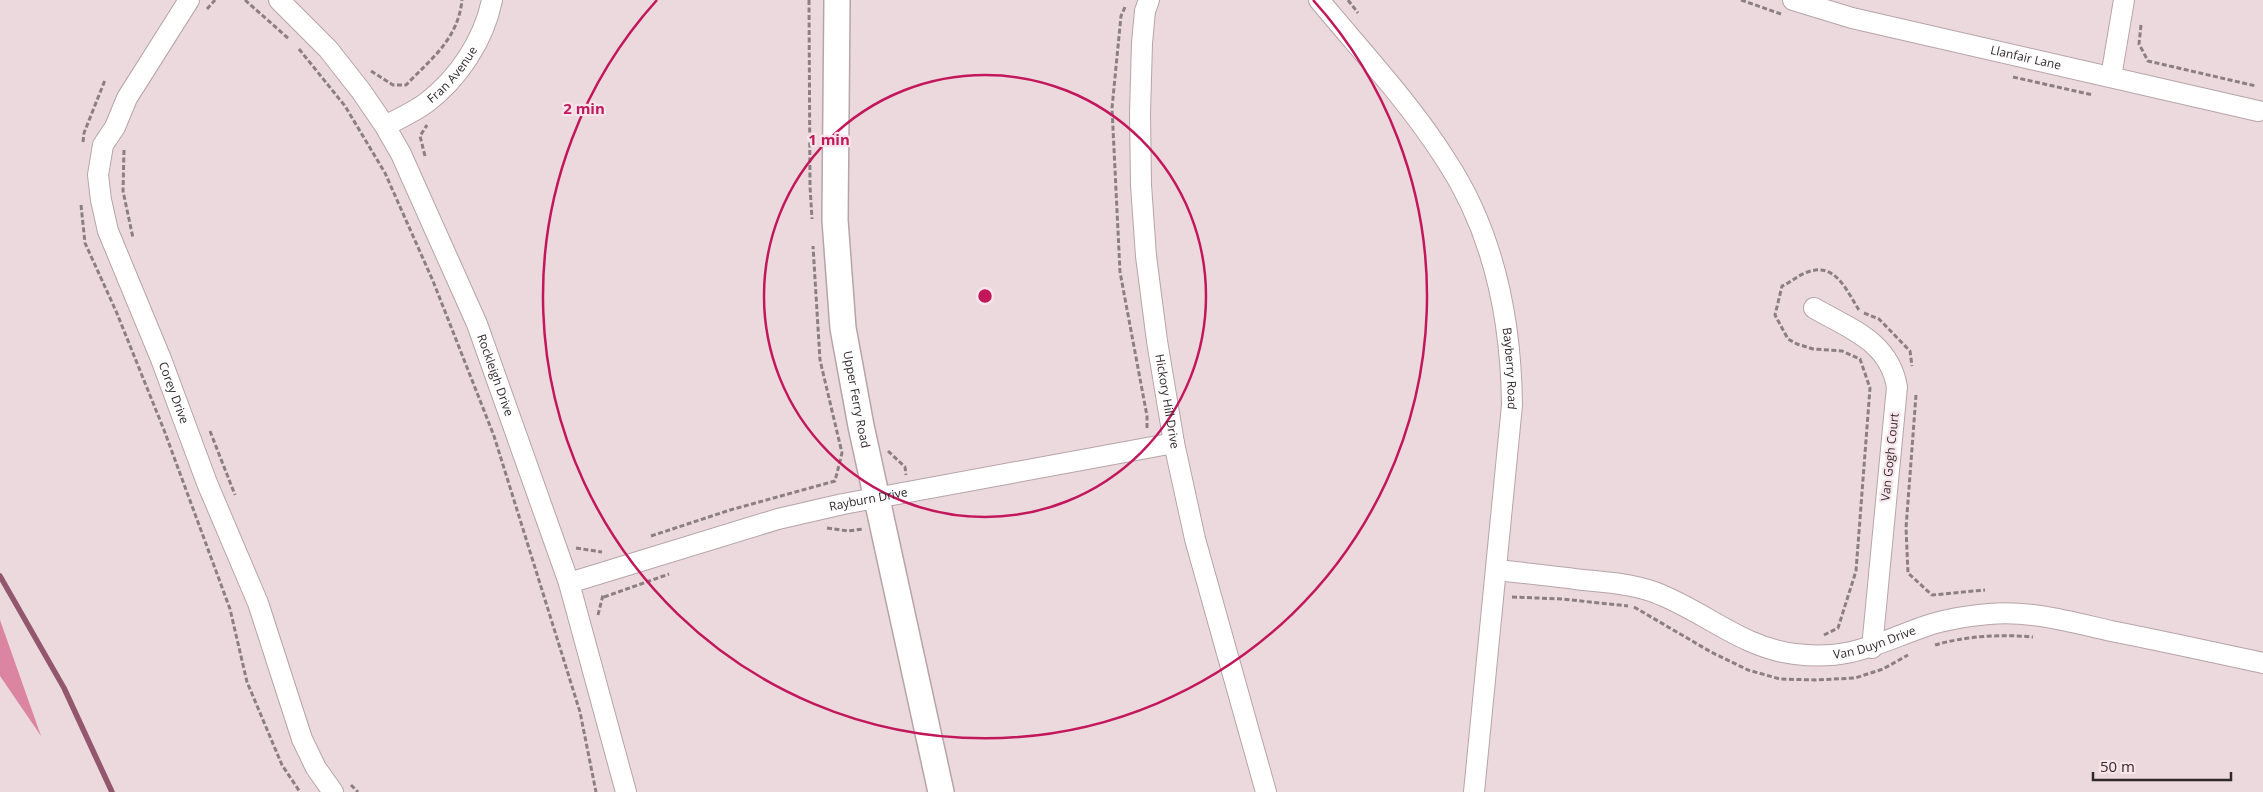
<svg xmlns="http://www.w3.org/2000/svg" width="2263" height="792" font-family="'Open Sans',sans-serif">
  <style>
    .forest { fill: #db85a3 }
    .lines { fill: none; stroke-linecap: round; stroke-linejoin: round }
    .stream { stroke: #93576d; stroke-width: 5.5 }
    .minor-casing { stroke: #b6a4a9; stroke-width: 22 }
    .major-casing { stroke: #b6a4a9; stroke-width: 28 }
    .path { stroke: #8c7f83; stroke-width: 3; stroke-dasharray: 5 2.5; stroke-linecap: butt }
    .minor { stroke: #fff; stroke-width: 20 }
    .major { stroke: #fff; stroke-width: 25 }
    .ring { fill: none; stroke: #c2185b; stroke-width: 2.5 }
    .labels { text-anchor: middle; stroke-width: 4.5; stroke-linejoin: round; paint-order: stroke }
    .street-label { font-size: 12px; fill: #30292b; stroke: #f9e6ec }
    .centre { fill: #c2185b; stroke: #f9e6ec; stroke-width: 2.5 }
    .ring-label { font-size: 15px; text-anchor: middle; font-weight: bold; fill: #c2185b; stroke: #f9e6ec; stroke-width: 4.5; stroke-linejoin: round; paint-order: stroke }
  </style>
  <rect width="100%" height="100%" fill="#ecd9de"/>
  <path class="forest" d="M 0,620 L 41,736 L 0,676 Z"/>
  <g class="lines">
    <path class="stream" d="M 0,576 L 64,688 L 112,792"/>
    <g class="minor-casing">
      <g id="minor">
        <path id="s1" d="M 189,0 L 127,98 L 115,127 L 103,145 L 98,175 L 101,200 L 108,231 L 161,359 L 207,483 L 258,603 L 302,739 L 316,768 L 333,792"/>
        <path id="s2" d="M 279,0 L 328,49 L 361,91 L 385,126 L 401,154 L 477,324 L 569,583 L 626,792"/>
        <path id="s3" d="M 1149,0 L 1145,11 L 1142,43 L 1140,114 L 1141,185 L 1146,256 L 1157,341 L 1174,443 L 1195,539 L 1266,792"/>
        <path id="s4" d="M 1319,0 C 1362,52 1410,103 1446,160 C 1494,233 1511,318 1512,405 L 1474,792"/>
        <path id="s5" d="M 1793,0 L 1852,18 L 2258,111"/>
        <path d="M 2111,77 L 2124,0"/>
        <path id="s6" d="M 385,126 C 398,119 414,112 426,103 C 458,79 484,40 492,0"/>
        <path d="M 1814,308 C 1850,329 1889,341 1897,387 L 1872,648"/>
        <path id="s7" d="M 1496,570 C 1525,573 1554,576 1583,580 C 1607,582 1631,584 1654,592 C 1703,610 1742,648 1795,654 C 1850,661 1877,643 1926,626 C 1946,619 1968,616 1989,614 C 2029,610 2071,622 2111,631 C 2162,641 2212,652 2263,663"/>
        <path id="s8" d="M 569,583 L 778,519 L 843,504 L 1174,443"/>
      </g>
    </g>
    <g class="major-casing">
      <g id="major">
        <path id="s9" d="M 837,0 L 835,220 L 843,328 L 861,426 L 941,792"/>
      </g>
    </g>
    <path class="path" d="M 245,0 L 289,39
      M 809,0 L 810,186 L 812,219
      M 1348,0 L 1358,13
      M 1741,0 L 1781,14
      M 1125,7 L 1121,16 L 1112,108 L 1120,272 L 1147,416 L 1147,429
      M 207,9 L 215,0
      M 2141,25 L 2139,44 L 2148,61 L 2256,86
      M 299,49 L 345,106 L 385,173 L 433,281 L 494,436 L 580,712 L 596,792
      M 371,71 L 393,85 L 406,85 C 432,58 458,39 462,0
      M 2013,77 L 2093,95
      M 83,142 L 84,133 L 105,80
      M 124,150 L 123,191 L 133,238
      M 425,156 L 420,136 L 427,125
      M 81,205 L 85,243 L 116,311 L 164,430 L 230,609 L 247,682 L 282,765 L 300,792
      M 1864,313 L 1879,319 L 1910,351 L 1912,366
      M 1916,395 L 1906,528 L 1908,573 L 1932,595 L 1985,590
      M 210,431 L 235,495
      M 888,451 L 905,467 L 906,475
      M 827,528 L 848,531 L 863,529
      M 651,536 L 730,510 L 835,481 L 842,453 L 820,360 L 813,246
      M 576,548 L 602,552
      M 604,597 L 669,574
      M 1512,597 L 1562,599 L 1628,606
      M 1634,607 L 1711,652 L 1748,670 L 1780,679 L 1816,680 L 1855,678 L 1883,669 L 1908,655
      M 598,615 L 603,595
      M 1824,635 L 1838,628 L 1856,571 L 1870,388 L 1860,359 L 1842,351 L 1813,349 L 1797,344 L 1788,339 L 1775,315 L 1782,286 C 1790,283 1797,276 1805,273 C 1835,260 1846,290 1859,310
      M 1935,645 C 1966,636 2001,634 2033,637
      M 351,785 L 358,792"/>
    <use href="#minor" class="minor"/>
    <use href="#major" class="major"/>
  </g>
  <g class="ring">
    <circle cx="985" cy="296" r="221"/>
    <path d="M1313 0A442 442 0 1 1 657 0"/>
  </g>
  <g class="labels">
    <g class="street-label">
      <text dy="4" stroke="none"><textPath href="#s5" startOffset="240">Llanfair Lane</textPath></text>
      <text dy="4" stroke="none"><textPath href="#s6" startOffset="86">Fran Avenue</textPath></text>
      <text dy="4" stroke="none"><textPath href="#s4" startOffset="425">Bayberry Road</textPath></text>
      <text dy="4" stroke="none"><textPath href="#s2" startOffset="438">Rockleigh Drive</textPath></text>
      <text dy="4" stroke="none"><textPath href="#s1" startOffset="431">Corey Drive</textPath></text>
      <text dy="4" stroke="none"><textPath href="#s9" startOffset="401">Upper Ferry Road</textPath></text>
      <text dy="4" stroke="none"><textPath href="#s3" startOffset="404">Hickory Hill Drive</textPath></text>
      <text transform="translate(1890 457) rotate(-84)" y="4">Van Gogh Court</text>
      <text dy="4" stroke="none"><textPath href="#s8" startOffset="311">Rayburn Drive</textPath></text>
      <text dy="4" stroke="none"><textPath href="#s7" startOffset="396">Van Duyn Drive</textPath></text>
    </g>
  </g>
  <circle cx="985" cy="296" r="8" class="centre"/>
  <g class="ring-label">
    <text x="584" y="114">2 min</text>
    <text x="829" y="145">1 min</text>
  </g>
  <path d="M2093 772v8h138v-8" fill="none" stroke="#30292b" stroke-width="2.5"/>
  <text x="2100" y="772" font-size="15" fill="#30292b" stroke="#f9e6ec" stroke-width="4" paint-order="stroke">50 m</text>
</svg>
